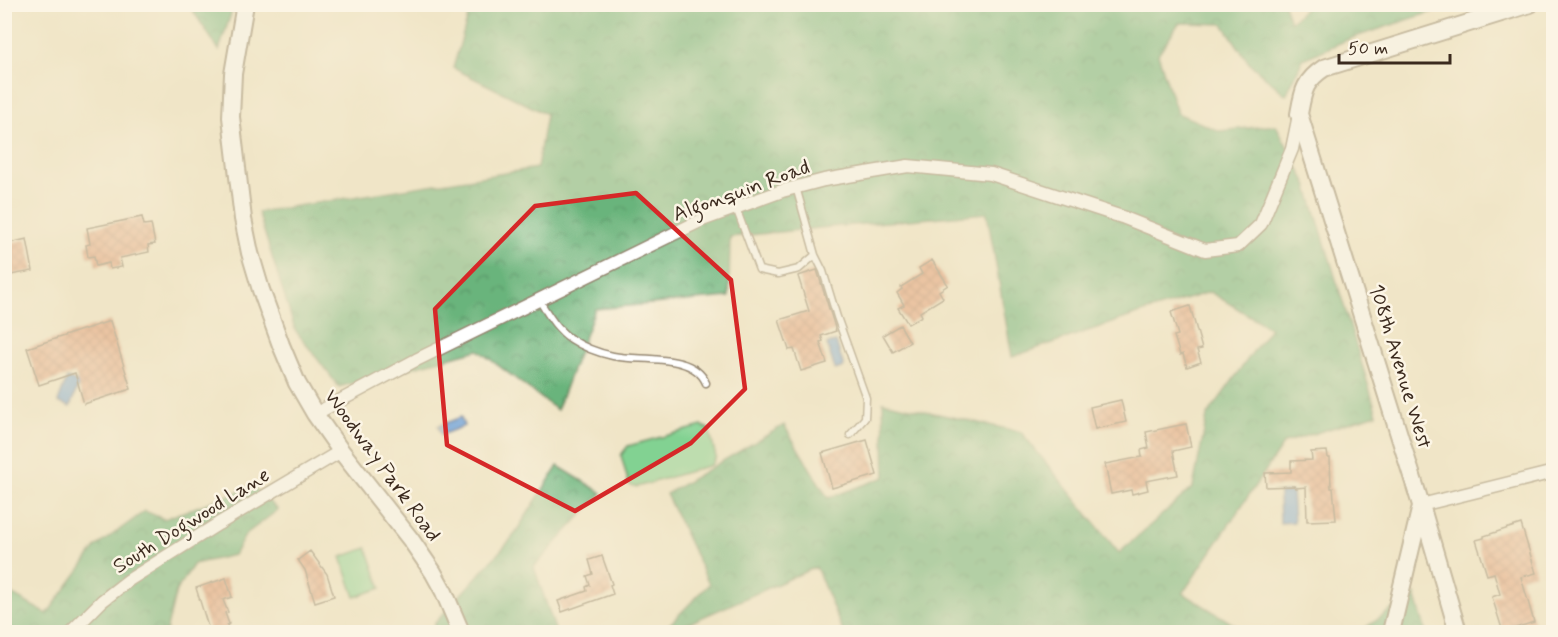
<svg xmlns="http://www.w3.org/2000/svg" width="1558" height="637" font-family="Mynerve,sans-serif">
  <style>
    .green { fill: #82d292; stroke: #5e7e58; stroke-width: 1.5 }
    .forest { fill: url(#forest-crowns); stroke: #526f4d; stroke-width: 1.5 }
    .water { fill: #6a9ed6; stroke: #52647a; stroke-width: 1.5 }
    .building { fill: url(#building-cross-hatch) }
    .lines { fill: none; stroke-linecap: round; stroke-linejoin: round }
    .lane-casing { stroke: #968872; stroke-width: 9 }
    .street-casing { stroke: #968872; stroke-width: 15 }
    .secondary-casing { stroke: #968872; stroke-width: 20 }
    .lane { stroke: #fff; stroke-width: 6 }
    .street { stroke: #fff; stroke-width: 12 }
    .secondary { stroke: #fff; stroke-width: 16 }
    .marked { fill: none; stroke: #d62828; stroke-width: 4.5; stroke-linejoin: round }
    .labels { text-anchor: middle; stroke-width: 5; stroke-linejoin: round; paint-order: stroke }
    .street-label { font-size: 21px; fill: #3b2a1e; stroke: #fcf5e5 }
  </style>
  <defs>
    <pattern id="forest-crowns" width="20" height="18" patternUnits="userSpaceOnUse" patternTransform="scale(1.5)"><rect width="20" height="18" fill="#69b47c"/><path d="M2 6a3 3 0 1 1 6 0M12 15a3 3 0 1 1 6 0" fill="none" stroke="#589365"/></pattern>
    <pattern id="building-cross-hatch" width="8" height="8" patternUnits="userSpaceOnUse" patternTransform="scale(1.5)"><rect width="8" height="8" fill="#e49c77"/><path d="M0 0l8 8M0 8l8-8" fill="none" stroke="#ba7f61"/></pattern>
  </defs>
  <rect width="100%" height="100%" fill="#fcf5e5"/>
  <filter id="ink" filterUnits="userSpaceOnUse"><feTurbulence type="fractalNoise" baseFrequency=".0167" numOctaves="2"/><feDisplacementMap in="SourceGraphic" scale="12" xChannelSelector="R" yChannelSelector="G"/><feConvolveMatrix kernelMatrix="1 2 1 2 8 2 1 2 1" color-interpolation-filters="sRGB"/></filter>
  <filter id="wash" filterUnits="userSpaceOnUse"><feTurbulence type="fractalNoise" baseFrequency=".008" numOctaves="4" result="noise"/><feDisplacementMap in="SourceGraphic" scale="24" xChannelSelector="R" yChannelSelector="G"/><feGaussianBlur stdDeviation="1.35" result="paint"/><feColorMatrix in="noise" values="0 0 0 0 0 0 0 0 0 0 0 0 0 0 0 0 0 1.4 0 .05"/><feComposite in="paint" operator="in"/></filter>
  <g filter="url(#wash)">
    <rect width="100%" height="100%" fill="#f0e5c7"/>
    <path class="green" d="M 702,426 L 709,429 L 716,457 L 711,465 L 637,487 L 629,485 L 621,455 L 628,446 Z
      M 367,548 L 381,588 L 355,597 L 341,557 Z"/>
    <path class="forest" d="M 1284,4 L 1290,22 L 1309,5 L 1453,5 L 1349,39 L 1303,59 L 1286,95 L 1249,63 L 1223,24 L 1179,23 L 1158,54 L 1177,113 L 1219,131 L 1276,125 L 1307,184 L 1377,414 L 1284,443 L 1183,593 L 1246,632 L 843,632 L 816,567 L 669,632 L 662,632 L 709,584 L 666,494 L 784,425 L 828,498 L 885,477 L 883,402 L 1021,432 L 1119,553 L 1193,487 L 1207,416 L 1270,328 L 1210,292 L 1135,315 L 1012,357 L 987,213 L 820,228 L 730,237 L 729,297 L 595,309 L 557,410 L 478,350 L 339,387 L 295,330 L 258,212 L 537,168 L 546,114 L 453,68 L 469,13 L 465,5 Z
      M 189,5 L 234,5 L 219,50 Z
      M 558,466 L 602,493 L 534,567 L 556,632 L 431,632 L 435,623 L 512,538 Z
      M 253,486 L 278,510 L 246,534 L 234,555 L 194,564 L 176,591 L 166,632 L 5,632 L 4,590 L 47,614 L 97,546 L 145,511 L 164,519 Z
      M 1415,594 L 1426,632 L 1359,632 Z"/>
    <path class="water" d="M 836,342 L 844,367 L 835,370 L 827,344 Z
      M 67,378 L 79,383 L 70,407 L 58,402 Z
      M 461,417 L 464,426 L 441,435 L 438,426 Z
      M 1292,492 L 1294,522 L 1280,523 L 1279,493 Z"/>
    <g id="blocks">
      <path class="building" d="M 142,217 L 144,225 L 151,224 L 155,244 L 148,245 L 149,252 L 120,258 L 122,267 L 110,269 L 109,263 L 96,266 L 94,256 L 88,257 L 86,245 L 90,244 L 87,228 Z
        M 27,239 L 33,271 L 11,275 L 5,244 Z
        M 932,260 L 948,285 L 939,291 L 943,298 L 920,312 L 922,316 L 908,324 L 898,308 L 904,305 L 897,293 L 902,289 L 901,287 L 922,274 L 919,268 Z
        M 817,270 L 836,331 L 821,336 L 823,341 L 820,342 L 827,363 L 801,371 L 794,349 L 789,350 L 779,320 L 809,311 L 798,276 Z
        M 1190,306 L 1202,349 L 1197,350 L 1201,362 L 1187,367 L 1183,354 L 1180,355 L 1174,336 L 1178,335 L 1171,312 Z
        M 110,321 L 131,389 L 84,404 L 75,373 L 39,385 L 27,348 Z
        M 900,325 L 910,342 L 893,352 L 883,335 Z
        M 1121,400 L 1126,422 L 1095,429 L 1090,407 Z
        M 1186,424 L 1191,447 L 1173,451 L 1178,475 L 1146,481 L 1148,490 L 1132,494 L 1131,490 L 1111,494 L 1105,464 L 1142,457 L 1141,450 L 1149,448 L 1146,432 Z
        M 867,440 L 877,475 L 832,488 L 822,453 Z
        M 1327,451 L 1328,458 L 1330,458 L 1331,488 L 1333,488 L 1336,520 L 1307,521 L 1306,487 L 1296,488 L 1294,486 L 1266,487 L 1265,473 L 1291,472 L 1291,461 L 1312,460 L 1311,452 Z
        M 1521,524 L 1536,573 L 1521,577 L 1534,622 L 1503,632 L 1492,597 L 1500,594 L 1494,573 L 1487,575 L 1476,540 L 1484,538 L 1484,536 Z
        M 310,551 L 327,574 L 334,596 L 315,602 L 305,570 L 298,560 Z
        M 602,556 L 612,584 L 610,585 L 613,594 L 562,612 L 558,601 L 587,591 L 586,587 L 590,585 L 587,576 L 593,574 L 589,560 Z
        M 226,578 L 232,597 L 223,600 L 228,612 L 225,613 L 229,624 L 227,625 L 230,633 L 210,633 L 196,588 Z"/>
    </g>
  </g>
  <g filter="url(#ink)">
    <use href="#blocks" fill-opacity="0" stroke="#968872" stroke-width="1.5"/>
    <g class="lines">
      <g class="lane-casing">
        <path id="lane" d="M 796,187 L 815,255 L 823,271 L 837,317 L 866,398 L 865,418 L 850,435
          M 736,208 L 759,270 L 778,274 L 799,269 L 815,255
          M 539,300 C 548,314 556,329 571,339 C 583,347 599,353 613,356 C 641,362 693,352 706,383
          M 1549,632 L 1554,631"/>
      </g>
      <g class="street-casing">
        <path id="street" d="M 315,414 L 416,360 L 702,220 L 782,191 L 824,180 L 908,166 L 991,174 L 1122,217 L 1205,250 L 1238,246 L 1261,224 L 1292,149 L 1299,115
          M 1421,505 L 1554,472
          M 71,632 L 102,601 L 129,580 L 218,524 L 341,451"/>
      </g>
      <g class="secondary-casing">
        <path id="secondary" d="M 245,4 L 233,74 L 231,117 L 243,219 L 250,253 L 261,290 L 281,345 L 297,383 L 315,414 L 341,451 L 411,540 L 433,572 L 444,592 L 461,632
          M 1391,632 L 1421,506
          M 1458,632 L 1421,505 L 1299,114 C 1303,92 1304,81 1324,68 L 1530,4"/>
      </g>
      <use href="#lane" class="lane"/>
      <use href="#street" class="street"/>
      <use href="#secondary" class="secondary"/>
    </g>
  </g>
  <path d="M0 0H1558V637H0ZM 636,193 L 731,280 L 745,389 L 691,443 L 575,511 L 447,445 L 435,309 L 535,206 Z" fill="#f0e5c7" fill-opacity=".55" fill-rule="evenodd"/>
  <path class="marked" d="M 636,193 L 731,280 L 745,389 L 691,443 L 575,511 L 447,445 L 435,309 L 535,206 Z"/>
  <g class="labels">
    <g class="street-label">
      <text transform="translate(741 190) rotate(-20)" y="7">Algonquin Road</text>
      <text transform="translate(1401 366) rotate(73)" y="7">108th Avenue West</text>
      <text transform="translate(383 465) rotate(54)" y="7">Woodway Park Road</text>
      <text transform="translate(191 520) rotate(-32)" y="7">South Dogwood Lane</text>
    </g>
  </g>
  <rect width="1558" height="637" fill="none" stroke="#fcf5e5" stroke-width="24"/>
  <path d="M1339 54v9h111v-9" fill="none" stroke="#3b2a1e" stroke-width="3"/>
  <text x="1348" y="54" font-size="18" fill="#3b2a1e" stroke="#fcf5e5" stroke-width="4.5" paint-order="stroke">50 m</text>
</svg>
